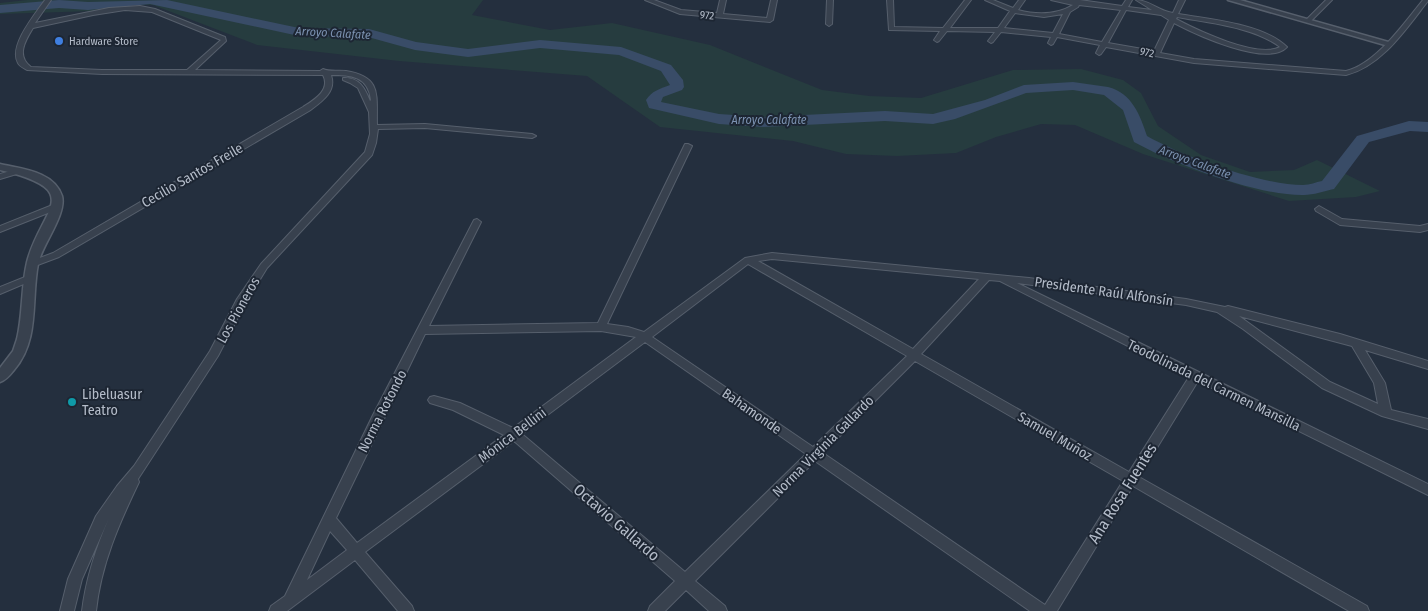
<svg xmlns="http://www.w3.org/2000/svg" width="1428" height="611" font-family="'Fira Sans Condensed',sans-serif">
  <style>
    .green { fill: #263c3f }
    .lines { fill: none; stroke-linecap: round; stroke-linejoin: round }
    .river { fill: #394c67; fill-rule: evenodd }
    .minor-casing { stroke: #565f6c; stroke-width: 2 }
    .tertiary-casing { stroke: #565f6c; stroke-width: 3 }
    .minor { fill: #38414e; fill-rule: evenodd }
    .tertiary { fill: #38414e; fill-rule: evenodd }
    .shop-dot { fill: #3f7fe0; stroke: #1d2633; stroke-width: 2 }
    .culture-dot { fill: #0f9aa8; stroke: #1d2633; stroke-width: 2 }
    .labels { text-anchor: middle; stroke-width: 4; stroke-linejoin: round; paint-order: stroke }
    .far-street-label { font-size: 11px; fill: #b4bcc9; stroke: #1d2633 }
    .far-poi-label { font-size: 11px; fill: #b4bcc9; stroke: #1d2633; text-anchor: start }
    .far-water-label { font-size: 12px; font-style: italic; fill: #7c92b1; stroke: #1d2633 }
    .street-label { font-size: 14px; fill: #b4bcc9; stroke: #1d2633 }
    .poi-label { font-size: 14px; fill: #b4bcc9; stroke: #1d2633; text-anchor: start }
    .near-street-label { font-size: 16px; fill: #b4bcc9; stroke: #1d2633 }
  </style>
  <rect width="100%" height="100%" fill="#242f3e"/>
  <path class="green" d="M 27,0 L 483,0 L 472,15 L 550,30 L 612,23 L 710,45 L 822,90 L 869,96 L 921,98 L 1013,70 L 1081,69 L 1123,80 L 1141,93 L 1158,126 L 1201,155 L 1250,172 L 1294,170 L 1317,160 L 1380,191 L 1356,197 L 1289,201 L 1143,154 L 1075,125 L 1041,124 L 996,137 L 956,153 L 897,156 L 846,154 L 793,141 L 660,127 L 587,76 L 399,61 L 257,45 L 153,5 L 120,4 L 94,11 L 0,14 L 0,3 Z"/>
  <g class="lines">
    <path class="river" d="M 59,0 L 88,2 L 167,0 L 299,28 L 369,29 L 416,42 L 468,49 L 540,40 L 621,47 L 671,65 L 683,80 L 684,87 L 682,90 L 663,97 L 661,102 L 719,114 L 763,117 L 885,111 L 933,114 L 985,100 L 1024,85 L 1073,82 L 1108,87 C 1132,93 1140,115 1147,136 C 1184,157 1262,185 1303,185 C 1310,185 1316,182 1322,181 L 1357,136 L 1409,121 L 1428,122 L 1428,132 L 1410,131 L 1369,142 L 1334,189 C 1325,191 1313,195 1304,195 C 1258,196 1174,164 1134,142 L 1123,110 L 1104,95 L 1073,90 L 1026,93 L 955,119 L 933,124 L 885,121 L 763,127 L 719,124 L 649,108 L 646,100 C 652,91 659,89 670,85 L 661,71 L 619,55 L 540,48 L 468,57 L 415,50 L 368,37 L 299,36 L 150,4 L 88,10 L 59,8 L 0,13 L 0,5 Z"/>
    <g class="minor-casing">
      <path id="minor" d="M 45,0 L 51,0 L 35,23 L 109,8 L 140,6 L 155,9 L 225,37 L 226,41 L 195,70 L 320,71 L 323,69 C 330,72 338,70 346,71 C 383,77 376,96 377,125 L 425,124 L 532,134 L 536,136 L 532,138 L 425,128 L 378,129 L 376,143 L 372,155 L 267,268 L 246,302 L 218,356 L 138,479 L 139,482 C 119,524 101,564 96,611 L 82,611 C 86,578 96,548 109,518 L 82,579 L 74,611 L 60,611 L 68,579 L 96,516 L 117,486 L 134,466 L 210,351 L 237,299 L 261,264 L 365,152 L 370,134 L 369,112 L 358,88 L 350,83 L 343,80 L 343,78 C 359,77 365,88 370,101 L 371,100 C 368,76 351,75 331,75 C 337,92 321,102 309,111 L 59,257 L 35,266 L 29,266 L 27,264 L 29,262 L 53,253 L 303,107 C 314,100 331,90 323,75 L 102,74 L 27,70 C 24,68 19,66 18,63 C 8,46 36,13 45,0 ZM 125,10 L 152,12 L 221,40 L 187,70 L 102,70 L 31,67 C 16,56 25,41 33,28 L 93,15 Z
        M 645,0 L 654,0 L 681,10 L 717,13 L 720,0 L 726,0 L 723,14 L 767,18 L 771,0 L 777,0 L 773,20 L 770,22 L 680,14 Z
        M 827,0 L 833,0 L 832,24 L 829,26 L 826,24 Z
        M 887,0 L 893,0 L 894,27 L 943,28 L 965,0 L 971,0 L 950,28 L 998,28 L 1010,11 L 985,0 L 993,0 L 1013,8 L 1019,0 L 1025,0 L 1018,10 C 1037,15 1056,15 1073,5 L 1051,0 L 1080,0 L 1122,6 L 1126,0 L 1132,0 L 1128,7 L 1152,10 L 1136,0 C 1149,0 1159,11 1173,13 L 1179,0 L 1185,0 L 1178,14 C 1210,19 1264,24 1287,47 C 1267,68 1195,34 1174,23 L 1160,53 L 1194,59 L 1346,71 C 1376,64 1404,23 1423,0 L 1428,0 L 1428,1 C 1406,29 1382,66 1346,75 L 1194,63 L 1106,47 L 1101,54 L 1099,55 L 1096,53 L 1100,45 L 1057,37 L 1053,44 L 1051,45 L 1048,43 L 1051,37 L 1001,32 L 993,42 L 991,43 L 988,41 L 995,32 L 947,31 L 939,41 L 937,42 L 934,40 L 940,31 L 889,30 ZM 1079,5 L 1121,10 L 1102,42 L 1059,34 L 1070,12 L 1078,7 ZM 1126,10 L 1161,15 L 1169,20 L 1154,51 L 1108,43 ZM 1015,13 L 1044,17 L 1063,14 L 1053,33 L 1004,28 ZM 1177,17 C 1209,23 1254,27 1280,47 C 1257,59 1197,30 1176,19 Z
        M 1326,0 L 1332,0 L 1310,22 L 1306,22 L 1306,20 Z
        M 685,144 L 688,144 L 692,146 L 607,324 L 628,327 L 644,332 L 745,258 L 772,253 L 1029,278 L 1186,299 L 1225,307 L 1228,306 L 1340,334 L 1428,361 L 1428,369 L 1365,350 L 1385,383 L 1391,410 L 1428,419 L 1428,429 L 1382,416 L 1322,388 L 1243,329 L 1217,312 L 1186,305 L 1017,283 L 1428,484 L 1428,495 L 1198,381 L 1139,477 L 1367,606 L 1369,611 L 1349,611 L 1133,486 L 1057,611 L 1030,611 L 815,461 L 695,581 L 725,606 L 727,611 L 709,611 L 686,590 L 665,611 L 648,611 L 650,606 L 675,581 L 514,441 L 365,552 L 412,606 L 414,611 L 398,611 L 355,560 L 287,611 L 269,611 L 271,606 L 285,596 L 373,415 L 474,220 L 477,219 L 481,222 L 429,326 L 598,323 ZM 772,259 L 979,279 L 913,349 L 758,261 ZM 748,264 L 907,356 L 813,447 L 652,337 ZM 989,280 L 1000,281 L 1189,377 L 1129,472 L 921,354 ZM 1239,316 L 1352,346 L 1374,383 L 1378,404 L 1330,382 ZM 601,331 L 636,337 L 513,428 L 460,403 L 434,396 L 430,397 L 428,400 L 430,403 L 453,410 L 504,435 L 357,543 L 336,518 L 425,334 ZM 645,342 L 806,454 L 685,572 L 522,434 ZM 915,361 L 1123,481 L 1045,605 L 823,453 ZM 330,531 L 347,550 L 307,580 Z
        M 17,169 L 20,169 L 20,173 L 0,179 L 0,174 Z
        M 55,204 L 58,205 L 59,207 L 58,209 L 0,232 L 0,226 Z
        M 1319,206 L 1342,219 L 1420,226 L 1428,224 L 1428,230 L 1420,232 L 1340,225 L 1316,211 L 1315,209 Z
        M 30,275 L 33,276 L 35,278 L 33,280 L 0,294 L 0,287 Z"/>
    </g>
    <g class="tertiary-casing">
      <path id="tertiary" d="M 1228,0 L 1240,0 L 1392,43 L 1385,45 Z
        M 0,164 C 21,169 54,171 62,196 C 67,214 42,245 38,264 C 31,300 40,340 14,370 C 10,375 6,380 0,382 L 0,368 L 13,351 L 17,339 C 23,314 21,287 27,262 C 41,208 87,191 0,170 Z"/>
    </g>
    <use href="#minor" class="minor"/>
    <use href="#tertiary" class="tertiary"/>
  </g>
  <circle class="shop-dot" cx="59" cy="41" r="5"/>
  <circle class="culture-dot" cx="72" cy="402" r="5"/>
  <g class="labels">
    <g class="far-street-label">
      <text transform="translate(707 15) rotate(5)" y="4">972</text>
      <text transform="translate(1147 52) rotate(12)" y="4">972</text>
    </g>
    <g class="far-poi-label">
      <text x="69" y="45">Hardware Store</text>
    </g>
    <g class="far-water-label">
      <text transform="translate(333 33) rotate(3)" y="4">Arroyo Calafate</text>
      <text x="769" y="124">Arroyo Calafate</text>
      <text transform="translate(1195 162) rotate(20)" y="4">Arroyo Calafate</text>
    </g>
    <g class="street-label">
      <text transform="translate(192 175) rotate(-30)" y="5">Cecilio Santos Freile</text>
      <text transform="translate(1104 291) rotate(8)" y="5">Presidente Raúl Alfonsín</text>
      <text transform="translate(238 310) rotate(-61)" y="5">Los Pioneros</text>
      <text transform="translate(1214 385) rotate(26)" y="5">Teodolinada del Carmen Mansilla</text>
      <text transform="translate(382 411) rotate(-63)" y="5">Norma Rotondo</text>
      <text transform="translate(752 411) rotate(35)" y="5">Bahamonde</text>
      <text transform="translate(512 435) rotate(-37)" y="5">Mónica Bellini</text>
      <text transform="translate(1055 436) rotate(30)" y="5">Samuel Muñoz</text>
      <text transform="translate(823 446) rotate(-45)" y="5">Norma Virginia Gallardo</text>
    </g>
    <g class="poi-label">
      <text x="82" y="399">Libeluasur<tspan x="82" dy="16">Teatro</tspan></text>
    </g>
    <g class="near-street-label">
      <text transform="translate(1122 493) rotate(-58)" y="6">Ana Rosa Fuentes</text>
      <text transform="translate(617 522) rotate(41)" y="6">Octavio Gallardo</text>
    </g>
  </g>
</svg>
